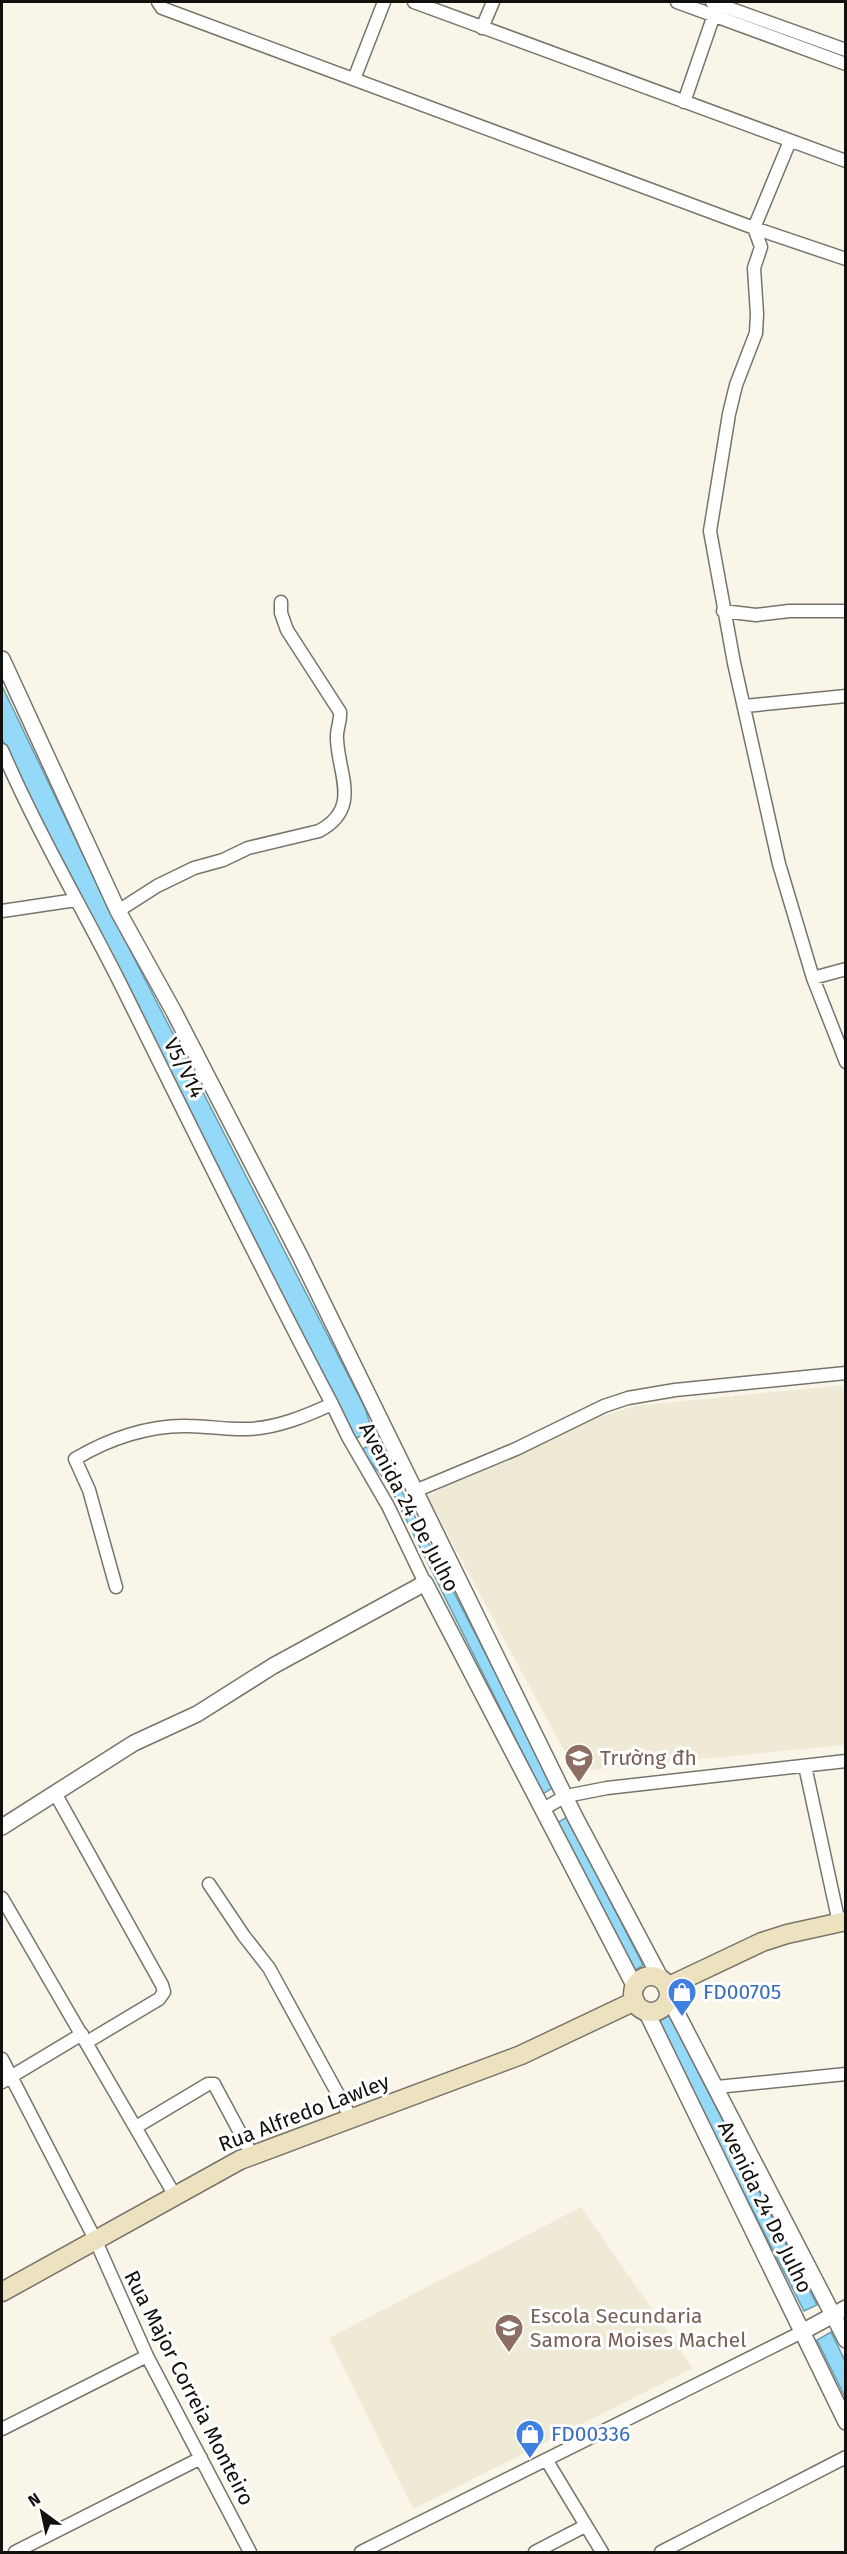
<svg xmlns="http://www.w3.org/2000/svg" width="847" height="2554" font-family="'Fira Sans',sans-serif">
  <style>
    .built { fill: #eeead6 }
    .water { fill: #94d9f8; stroke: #6d9db1; stroke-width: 1.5 }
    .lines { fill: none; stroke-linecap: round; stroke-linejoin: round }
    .stream { stroke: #6d9db1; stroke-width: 3 }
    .minor-casing { stroke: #77756a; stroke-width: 15 }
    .tertiary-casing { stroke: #77756a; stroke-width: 18 }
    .secondary-casing { stroke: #77756a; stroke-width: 21 }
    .minor { stroke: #fff; stroke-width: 12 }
    .tertiary { stroke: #fff; stroke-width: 15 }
    .secondary { stroke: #ede2bf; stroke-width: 18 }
    .labels { text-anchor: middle; stroke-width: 6; stroke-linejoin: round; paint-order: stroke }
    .street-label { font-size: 21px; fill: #11100c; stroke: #fff }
    .education-label { font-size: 21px; fill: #785e54; stroke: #fff; text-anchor: start }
    .shop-label { font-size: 21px; fill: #366cbe; stroke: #fff; text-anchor: start }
  </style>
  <rect width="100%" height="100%" fill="#f9f6e9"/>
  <path class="built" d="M 845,1385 L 845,1745 L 579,1771 L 561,1745 L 427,1496 L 570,1426 L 635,1406 Z
    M 581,2207 L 693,2368 L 413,2509 L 329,2338 Z"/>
  <path class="water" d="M 2,686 L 111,913 L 365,1408 L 372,1430 L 355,1439 L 24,788 L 2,739 Z
    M 376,1441 L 554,1787 L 543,1794 L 389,1485 L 361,1450 Z
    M 567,1817 L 643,1965 L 634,1971 L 555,1824 Z
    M 669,2015 L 817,2305 L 804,2311 L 657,2022 Z
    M 831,2332 L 845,2361 L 845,2397 L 817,2340 Z"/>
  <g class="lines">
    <path class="stream" d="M 363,1433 L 371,1448"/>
    <g class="minor-casing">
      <path id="minor" d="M 158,2 L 162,8 L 754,228 L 846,259
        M 414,2 L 846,161
        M 677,2 L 846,64
        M 712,2 L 846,50
        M 482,28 L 493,2
        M 354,79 L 384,2
        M 684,102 L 716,9
        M 790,141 L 754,228 L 761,247 L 754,268 L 757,314 L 756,333 L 736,385 L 729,414 L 710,531 L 734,663 L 779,864 L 813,978 L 846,1062
        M 723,611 L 756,615 L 789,611 L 846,611
        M 745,706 L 846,696
        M 2,750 C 36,829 80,904 119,981 C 189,1122 258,1264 332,1404
        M 2,911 L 76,900
        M 118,911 L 157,886 L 194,868 L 223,860 L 248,848 L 319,831 C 362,808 338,774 337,739 C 336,730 341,721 340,712 L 287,630 L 281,613 L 281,602
        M 813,978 L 846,969
        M 415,1491 L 516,1449 L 604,1406 L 628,1398 L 675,1390 L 846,1373
        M 116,1587 L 89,1490 L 75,1459 C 108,1439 149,1425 188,1426 C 208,1426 229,1430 248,1429 C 277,1428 306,1416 332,1404 L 348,1437 L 388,1506 L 425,1583
        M 805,1766 L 839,1923
        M 55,1793 L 162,1985 L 164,1992 L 159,1999 L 87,2042
        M 543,1809 L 566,1796 L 607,1788 L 846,1761
        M 209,1884 L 244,1936 L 269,1968 L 351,2118
        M 2,1898 L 174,2194
        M 2,2059 L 95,2239 L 147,2356 L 250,2552
        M 2,2082 L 82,2034
        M 717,2087 L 846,2074
        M 136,2127 L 208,2084 L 214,2084 L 252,2155
        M 2,2429 L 147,2356
        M 547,2461 L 602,2552
        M 15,2552 L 201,2458
        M 361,2552 L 802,2332
        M 535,2552 L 585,2526
        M 661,2552 L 846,2457"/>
    </g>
    <g class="tertiary-casing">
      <path id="tertiary" d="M 2,659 L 118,911 L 174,1012 L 300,1256 L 575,1817 L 661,1979
        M 2,1827 L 134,1743 L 197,1714 L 273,1666 L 425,1583 L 635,1987
        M 668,1996 L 846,2340
        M 646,2011 L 846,2422
        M 802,2332 L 846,2308"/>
    </g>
    <g class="secondary-casing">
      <path id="secondary" d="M633 1994a18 18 0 1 1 36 0a18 18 0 1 1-36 0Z
        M 667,1987 L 762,1942 L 787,1934 L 846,1921
        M 2,2292 L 240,2160 L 521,2055 L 635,2001"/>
    </g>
    <use href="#minor" class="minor"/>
    <use href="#tertiary" class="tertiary"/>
    <use href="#secondary" class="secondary"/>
  </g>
  <defs>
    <g id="university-pin" transform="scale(1.5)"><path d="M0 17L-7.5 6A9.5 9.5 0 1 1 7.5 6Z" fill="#8d6e63" stroke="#fff"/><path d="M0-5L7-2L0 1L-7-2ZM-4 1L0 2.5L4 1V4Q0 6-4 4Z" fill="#fff"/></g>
    <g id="shop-pin" transform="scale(1.5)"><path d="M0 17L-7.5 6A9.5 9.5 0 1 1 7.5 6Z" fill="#3f7fe0" stroke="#fff"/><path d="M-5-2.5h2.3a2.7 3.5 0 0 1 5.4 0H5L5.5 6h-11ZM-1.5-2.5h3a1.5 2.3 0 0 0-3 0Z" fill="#fff"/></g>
    <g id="school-pin" transform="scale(1.5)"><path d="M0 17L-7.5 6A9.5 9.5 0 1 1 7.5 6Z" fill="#8d6e63" stroke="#fff"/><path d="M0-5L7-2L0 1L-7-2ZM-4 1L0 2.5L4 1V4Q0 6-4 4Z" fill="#fff"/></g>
  </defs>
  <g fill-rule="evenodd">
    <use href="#university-pin" x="579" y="1758"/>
    <use href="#shop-pin" x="682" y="1992"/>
    <use href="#school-pin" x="509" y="2328"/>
    <use href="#shop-pin" x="530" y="2434"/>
  </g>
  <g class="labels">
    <g class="street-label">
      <text transform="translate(184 1068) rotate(63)" y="7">V5/V14</text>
      <text transform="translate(409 1507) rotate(62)" y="7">Avenida 24 De Julho</text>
      <text transform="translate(304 2113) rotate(-21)" y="7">Rua Alfredo Lawley</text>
      <text transform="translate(765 2207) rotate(64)" y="7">Avenida 24 De Julho</text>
      <text transform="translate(189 2388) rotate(63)" y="7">Rua Major Correia Monteiro</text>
    </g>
    <g class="education-label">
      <text x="600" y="1765">Trường đh</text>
      <text x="530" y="2323">Escola Secundaria<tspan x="530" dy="24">Samora Moises Machel</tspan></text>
    </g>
    <g class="shop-label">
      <text x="703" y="1999">FD00705</text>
      <text x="551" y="2441">FD00336</text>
    </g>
  </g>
  <rect width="847" height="2554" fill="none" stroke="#11100c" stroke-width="6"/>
  <g transform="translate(42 2512) rotate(327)" stroke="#ffffff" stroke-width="4.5" paint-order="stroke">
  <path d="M0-4.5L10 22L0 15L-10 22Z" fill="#11100c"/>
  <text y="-9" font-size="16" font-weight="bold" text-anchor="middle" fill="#11100c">N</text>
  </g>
</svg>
